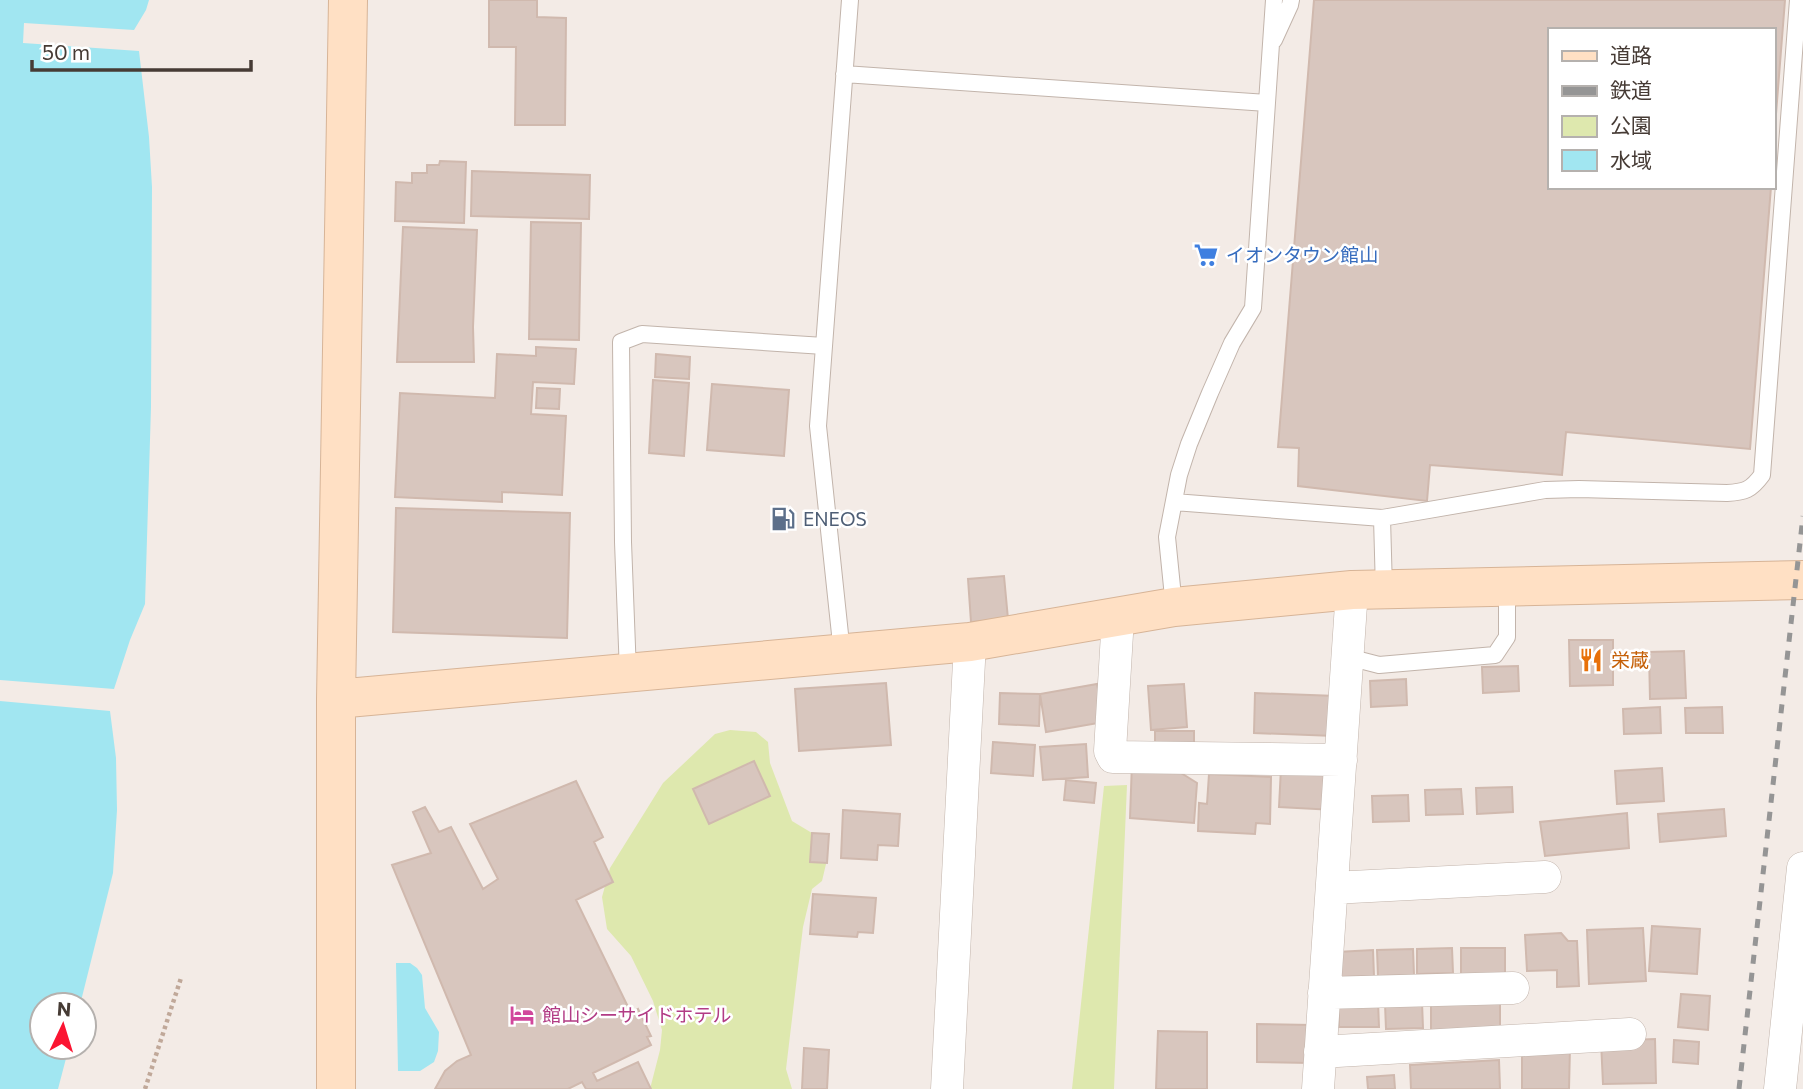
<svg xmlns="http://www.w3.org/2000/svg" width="1803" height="1089" font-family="Commissioner,'Noto Sans JP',sans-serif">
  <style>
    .green { fill: #dee8ae }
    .water { fill: #a1e6f1 }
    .building { fill: #d8c6be; stroke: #d0b9ae; stroke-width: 2 }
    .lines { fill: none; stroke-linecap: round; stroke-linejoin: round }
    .lane-casing { stroke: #c2b4ab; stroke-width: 18 }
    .street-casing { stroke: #c2b4ab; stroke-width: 33 }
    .secondary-casing { stroke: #d7b497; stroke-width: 40 }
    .path { stroke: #c0a899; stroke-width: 4.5; stroke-dasharray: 3.5 3.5; stroke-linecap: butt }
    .lane { stroke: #fff; stroke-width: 16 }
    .street { stroke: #fff; stroke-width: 32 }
    .secondary { stroke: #ffe0c4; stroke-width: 38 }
    .rail { stroke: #959595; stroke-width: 5; stroke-dasharray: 9 9; stroke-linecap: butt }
    .labels { text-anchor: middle; stroke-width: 5; stroke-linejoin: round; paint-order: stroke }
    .shop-label { font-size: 19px; fill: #366cbe; stroke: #fff; text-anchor: start }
    .service-label { font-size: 19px; fill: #4e5e75; stroke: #fff; text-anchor: start }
    .food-label { font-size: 19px; fill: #c56008; stroke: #fff; text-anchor: start }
    .hotel-label { font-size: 19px; fill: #b23c85; stroke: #fff; text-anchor: start }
  </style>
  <rect width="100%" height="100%" fill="#f3ebe6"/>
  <path class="green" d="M 730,730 L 756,732 L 768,742 L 770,763 L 792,821 L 822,839 L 826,864 L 822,881 L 812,889 L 803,927 L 786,1069 L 792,1089 L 650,1089 L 660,1050 L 662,1030 L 653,1001 L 631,956 L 607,929 L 602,897 L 610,868 L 663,783 L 715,734 Z
    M 1127,785 L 1114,1089 L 1072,1089 L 1104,786 Z"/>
  <path class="water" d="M 0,0 L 149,0 L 146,10 L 134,30 L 24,23 L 23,43 L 139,51 L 149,137 L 152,187 L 151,407 L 145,604 L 130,640 L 114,689 L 0,680 Z
    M 0,701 L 110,711 L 116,758 L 117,810 L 113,873 L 80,1005 L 42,1005 L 42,1047 L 69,1047 L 58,1089 L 0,1089 Z
    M 396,963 L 410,963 L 417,968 L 422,975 L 425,1008 L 439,1032 L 438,1051 L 434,1062 L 420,1071 L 398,1071 Z"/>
  <path class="building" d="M 489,0 L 537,0 L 537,17 L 566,18 L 565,125 L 515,125 L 516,47 L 489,47 Z
    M 1314,0 L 1785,0 L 1773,152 L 1773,30 L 1549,30 L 1549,187 L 1771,187 L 1750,449 L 1566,432 L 1562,475 L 1430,465 L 1427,501 L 1298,486 L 1299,448 L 1278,447 Z
    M 440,161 L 466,162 L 464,223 L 395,221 L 396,182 L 412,183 L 412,173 L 427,173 L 427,165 L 439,165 Z
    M 472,171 L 590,175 L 589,219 L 471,216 Z
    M 531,222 L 581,223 L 579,340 L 529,339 Z
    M 403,227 L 477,230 L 473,327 L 474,362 L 397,362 Z
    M 536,347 L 576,349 L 574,384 L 533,382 L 531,414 L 566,416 L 562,495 L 502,492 L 502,502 L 395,497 L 400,393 L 495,398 L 497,354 L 536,356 Z
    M 656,354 L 690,357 L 689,379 L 655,377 Z
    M 653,380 L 689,383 L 684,456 L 649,453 Z
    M 712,384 L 789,390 L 784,456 L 707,450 Z
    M 537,388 L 560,389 L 559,409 L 536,408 Z
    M 396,508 L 570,513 L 567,638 L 393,632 Z
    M 1004,576 L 1008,619 L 971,622 L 968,579 Z
    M 1569,640 L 1613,640 L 1613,685 L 1570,686 Z
    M 1684,651 L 1686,698 L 1650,699 L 1649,652 Z
    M 1518,666 L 1519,691 L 1483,693 L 1482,667 Z
    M 1406,679 L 1407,705 L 1371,707 L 1370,681 Z
    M 886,683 L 891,745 L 799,751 L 795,689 Z
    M 1097,684 L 1104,722 L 1046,732 L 1040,694 Z
    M 1184,684 L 1187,727 L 1151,730 L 1148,686 Z
    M 1000,693 L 1040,694 L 1039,726 L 999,724 Z
    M 1255,693 L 1336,696 L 1334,736 L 1254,733 Z
    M 1660,707 L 1661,733 L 1624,734 L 1623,709 Z
    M 1722,707 L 1723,733 L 1686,733 L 1685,708 Z
    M 1155,731 L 1194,731 L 1194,756 L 1155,756 Z
    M 993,742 L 1035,745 L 1033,776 L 991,773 Z
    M 1086,744 L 1088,777 L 1043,780 L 1040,747 Z
    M 754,761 L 770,796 L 709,824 L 693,789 Z
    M 1132,762 L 1165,763 L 1197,783 L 1194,823 L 1130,818 Z
    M 1281,768 L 1336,771 L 1334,810 L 1279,807 Z
    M 1662,768 L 1664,801 L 1617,804 L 1615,771 Z
    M 1209,774 L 1271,777 L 1270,824 L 1256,823 L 1255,834 L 1198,831 L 1199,803 L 1207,804 Z
    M 1066,780 L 1096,783 L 1094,803 L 1064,800 Z
    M 576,781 L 603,837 L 594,842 L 613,882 L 576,900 L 631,1013 L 638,1009 L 651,1036 L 647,1037 L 651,1045 L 593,1073 L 597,1081 L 638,1062 L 651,1089 L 586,1089 L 582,1082 L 568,1089 L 435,1089 L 445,1071 L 457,1061 L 471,1055 L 392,865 L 431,853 L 413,812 L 425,807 L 439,832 L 451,827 L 483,889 L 498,879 L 470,824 Z
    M 1512,787 L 1513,812 L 1477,814 L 1476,788 Z
    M 1461,789 L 1463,814 L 1426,815 L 1425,790 Z
    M 1408,795 L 1409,821 L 1373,822 L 1372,796 Z
    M 1724,809 L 1726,836 L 1660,842 L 1658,814 Z
    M 843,810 L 900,814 L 898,846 L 878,845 L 877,860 L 841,858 Z
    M 1627,813 L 1629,848 L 1545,856 L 1540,822 Z
    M 812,833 L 829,834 L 827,863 L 810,862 Z
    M 813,894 L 876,898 L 873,933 L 858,932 L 857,937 L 810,934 Z
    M 1652,926 L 1700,929 L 1697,974 L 1649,971 Z
    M 1643,928 L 1646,981 L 1589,984 L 1587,930 Z
    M 1561,933 L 1568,941 L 1577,941 L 1579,986 L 1557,987 L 1557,970 L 1527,971 L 1525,935 Z
    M 1452,948 L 1453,973 L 1417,974 L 1417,949 Z
    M 1461,948 L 1505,948 L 1505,974 L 1461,974 Z
    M 1413,949 L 1414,975 L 1378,976 L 1377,950 Z
    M 1373,950 L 1374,976 L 1337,977 L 1337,952 Z
    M 1681,994 L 1710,996 L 1708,1030 L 1678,1027 Z
    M 1500,995 L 1500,1029 L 1431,1030 L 1431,996 Z
    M 1339,1001 L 1378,1001 L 1379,1027 L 1339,1027 Z
    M 1422,1002 L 1423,1028 L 1386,1029 L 1385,1004 Z
    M 1257,1024 L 1311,1025 L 1310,1063 L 1257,1062 Z
    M 1158,1031 L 1207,1032 L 1207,1089 L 1156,1089 Z
    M 1655,1039 L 1656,1083 L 1603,1084 L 1601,1041 Z
    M 1674,1040 L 1699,1042 L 1698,1064 L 1673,1062 Z
    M 1522,1046 L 1570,1047 L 1569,1089 L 1522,1089 Z
    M 804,1048 L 829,1050 L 827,1089 L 802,1089 Z
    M 1499,1060 L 1500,1089 L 1411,1089 L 1410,1065 Z
    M 1394,1075 L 1395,1089 L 1368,1089 L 1367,1077 Z"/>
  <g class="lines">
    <g class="lane-casing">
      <path id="lane" d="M 1274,40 L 1290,5 L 1291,0
        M 844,74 L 1267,103
        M 1174,502 L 1382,518 L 1545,490 L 1579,489 L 1727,493 C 1745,492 1751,490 1762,475 L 1798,0
        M 1382,518 L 1384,590
        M 1174,607 L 1167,537 L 1179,475 L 1189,444 L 1210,393 L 1232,343 L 1253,308 L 1274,0
        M 842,653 L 818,426 L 850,0
        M 1348,657 L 1379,665 L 1495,655 L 1507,637 L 1507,587
        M 628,673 L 623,542 L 621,342 L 642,334 L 824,346"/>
    </g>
    <g class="street-casing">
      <path id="street" d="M 1118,617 L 1110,751 L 1113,757 L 1341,760
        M 1332,888 L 1545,877
        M 1324,993 L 1513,988
        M 1320,1052 L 1630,1034
        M 947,1089 L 970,642
        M 1318,1089 L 1352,590
        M 1780,1089 L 1803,868"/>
    </g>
    <g class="secondary-casing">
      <path id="secondary" d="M 336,699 L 970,642 L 1174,607 L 1352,590 L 1803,580
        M 336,1089 L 336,699 L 348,0"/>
    </g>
    <path class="path" d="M 145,1089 L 181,978"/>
    <use href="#lane" class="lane"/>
    <use href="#street" class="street"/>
    <use href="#secondary" class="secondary"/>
    <path class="rail" d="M 1739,1089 L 1803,516"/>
  </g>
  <defs>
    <g id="supermarket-bare" transform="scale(1.89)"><path d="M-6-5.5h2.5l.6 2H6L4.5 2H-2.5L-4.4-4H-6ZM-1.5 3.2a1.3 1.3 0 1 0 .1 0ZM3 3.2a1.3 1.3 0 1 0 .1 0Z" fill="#3f7fe0" stroke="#fff" stroke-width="2.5" paint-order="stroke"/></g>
    <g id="fuel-bare" transform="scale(1.89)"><path d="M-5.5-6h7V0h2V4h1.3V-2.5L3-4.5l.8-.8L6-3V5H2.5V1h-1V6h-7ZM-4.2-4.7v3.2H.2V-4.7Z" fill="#5c6f8a" stroke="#fff" stroke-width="2.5" paint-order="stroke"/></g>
    <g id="restaurant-bare" transform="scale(1.89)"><path d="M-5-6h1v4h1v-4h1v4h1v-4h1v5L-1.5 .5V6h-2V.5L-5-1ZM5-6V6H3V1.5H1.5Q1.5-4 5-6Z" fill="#e8710a" stroke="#fff" stroke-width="2.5" paint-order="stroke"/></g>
    <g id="hotel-bare" transform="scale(1.89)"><path d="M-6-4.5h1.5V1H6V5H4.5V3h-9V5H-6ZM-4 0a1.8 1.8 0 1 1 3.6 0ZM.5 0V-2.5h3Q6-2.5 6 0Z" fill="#d1479c" stroke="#fff" stroke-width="2.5" paint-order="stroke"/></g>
  </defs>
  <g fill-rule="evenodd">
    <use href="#supermarket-bare" x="1206" y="255"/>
    <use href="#fuel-bare" x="783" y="519"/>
    <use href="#restaurant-bare" x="1591" y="660"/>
    <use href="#hotel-bare" x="522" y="1015"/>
  </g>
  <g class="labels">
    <g class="shop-label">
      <text x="1226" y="262">イオンタウン館山</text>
    </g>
    <g class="service-label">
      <text x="803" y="526">ENEOS</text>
    </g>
    <g class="food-label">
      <text x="1611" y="667">栄蔵</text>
    </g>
    <g class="hotel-label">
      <text x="542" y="1022">館山シーサイドホテル</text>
    </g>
  </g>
  <rect x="1548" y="28" width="228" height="161" fill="#ffffff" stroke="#b5b1ae" stroke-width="2"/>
  <rect x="1562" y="51" width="35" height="10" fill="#ffe0c4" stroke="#b5b1ae" stroke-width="2"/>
  <text x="1610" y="63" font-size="21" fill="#463b35">道路</text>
  <rect x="1562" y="86" width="35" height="10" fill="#959595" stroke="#b5b1ae" stroke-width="2"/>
  <text x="1610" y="98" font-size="21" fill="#463b35">鉄道</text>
  <rect x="1562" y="116" width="35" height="21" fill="#dee8ae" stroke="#b5b1ae" stroke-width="2"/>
  <text x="1610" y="133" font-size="21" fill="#463b35">公園</text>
  <rect x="1562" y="150" width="35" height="21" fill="#a1e6f1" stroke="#b5b1ae" stroke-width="2"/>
  <text x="1610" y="168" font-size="21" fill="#463b35">水域</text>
  <g transform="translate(63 1026) rotate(4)"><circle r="33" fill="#ffffff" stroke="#b5b1ae" stroke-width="2"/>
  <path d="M0-5L12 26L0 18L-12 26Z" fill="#fb1532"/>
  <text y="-10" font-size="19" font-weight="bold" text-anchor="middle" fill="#463b35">N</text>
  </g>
  <path d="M32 60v10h219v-10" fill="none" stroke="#463b35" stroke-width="3.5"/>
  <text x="42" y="60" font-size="21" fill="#463b35" stroke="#ffffff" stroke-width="5" paint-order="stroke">50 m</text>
</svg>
